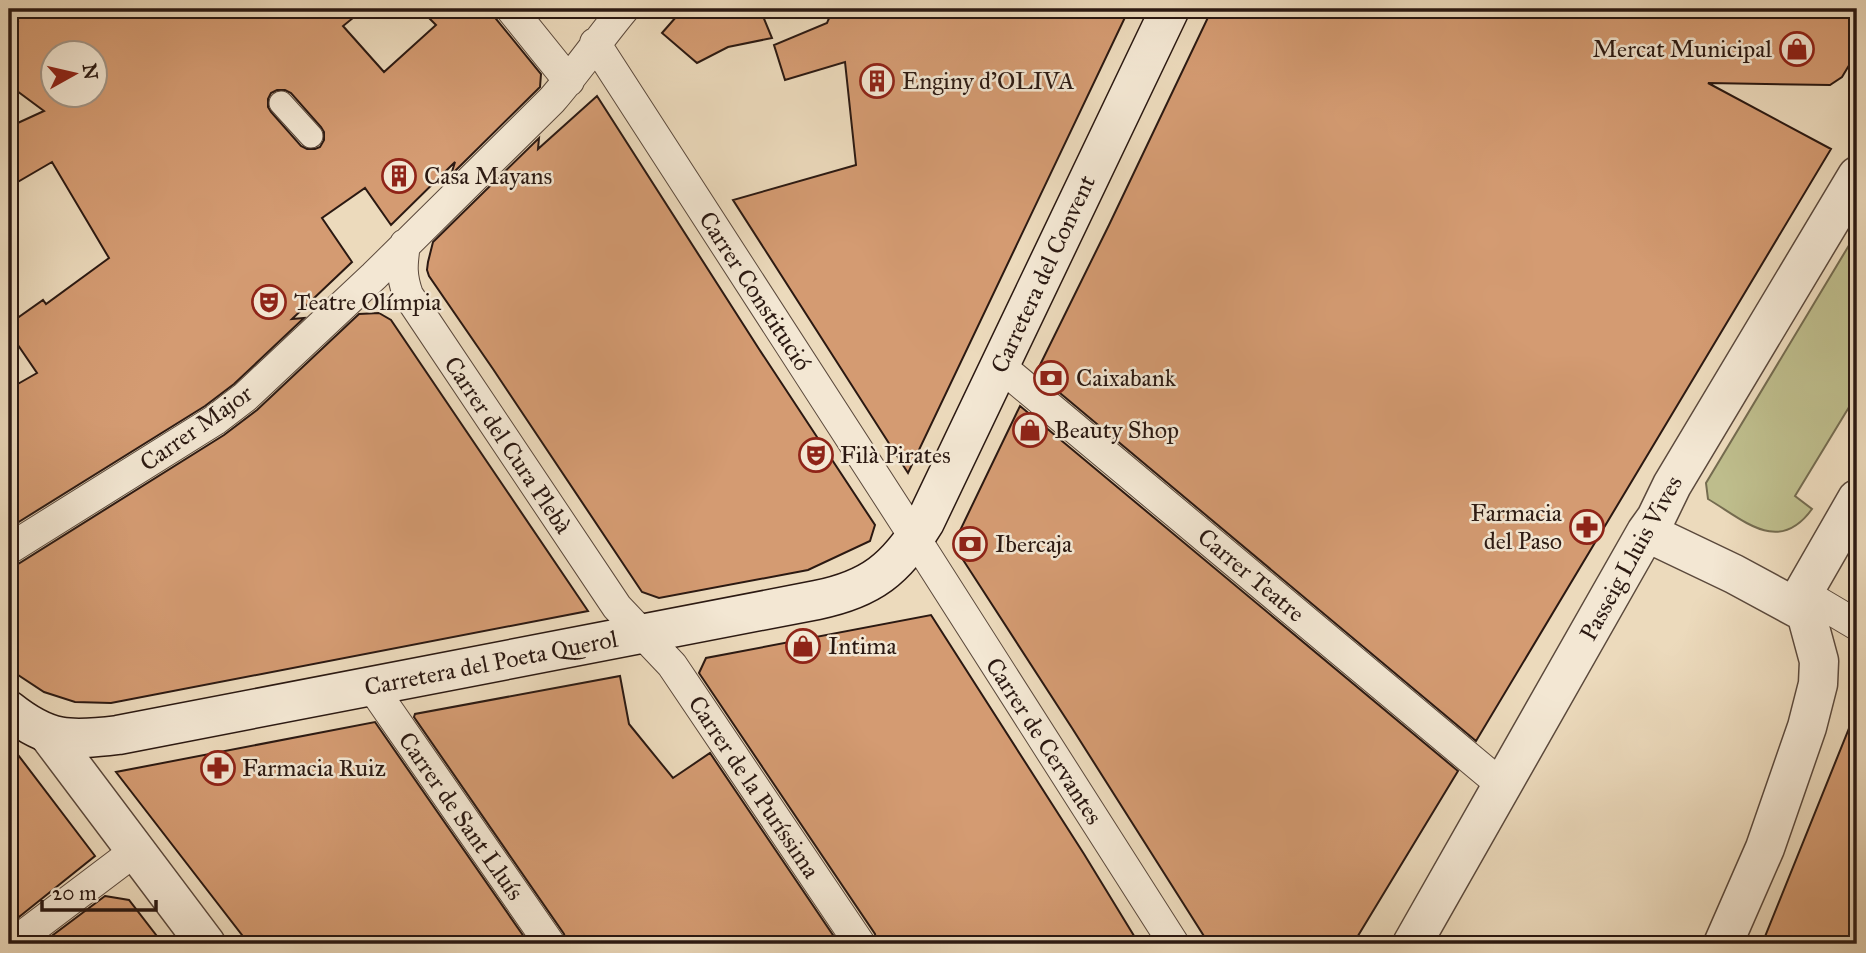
<svg xmlns="http://www.w3.org/2000/svg" width="1866" height="953" font-family="'IM FELL Great Primer',serif">
  <style>
    .green { fill: #bebd8c; stroke: #746b4f; stroke-width: 2 }
    .building { fill: #d49b72; stroke: #2b1912; stroke-width: 2; fill-rule: evenodd }
    .lines { fill: none; stroke-linecap: round; stroke-linejoin: round }
    .pedestrian-casing { stroke: #5b493c; stroke-width: 25 }
    .minor-casing { stroke: #5b493c; stroke-width: 32 }
    .tertiary-casing { stroke: #5b493c; stroke-width: 41 }
    .secondary-casing { stroke: #2b1912; stroke-width: 41 }
    .pedestrian { stroke: #f3e7d3; stroke-width: 23 }
    .minor { stroke: #f3e7d3; stroke-width: 30 }
    .tertiary { stroke: #f3e7d3; stroke-width: 38 }
    .secondary { stroke: #f3e7d3; stroke-width: 38 }
    .labels { text-anchor: middle; stroke-width: 5; stroke-linejoin: round; paint-order: stroke }
    .poi-label { font-size: 24px; fill: #2b1912; stroke: #f3e7d3; text-anchor: start }
    .street-label { font-size: 24px; fill: #2b1912; stroke: #f3e7d3 }
  </style>
  <rect width="100%" height="100%" fill="#ecdabc"/>
  <filter id="stains"><feTurbulence type="fractalNoise" baseFrequency=".00286" numOctaves="4"/><feColorMatrix values="0 0 0 0 .2 0 0 0 0 .09 0 0 0 0 .02 0 0 0 .5 -.17"/></filter>
  <radialGradient id="worn" r=".72"><stop offset=".6" stop-color="#630" stop-opacity="0"/><stop offset="1" stop-color="#630" stop-opacity=".3"/></radialGradient>
  <path class="green" d="M 1857,232 L 1857,394 L 1795,496 L 1812,509 C 1779,555 1745,521 1708,499 L 1706,483 Z"/>
  <path class="building" d="M 14,9 L 364,9 L 343,26 L 384,72 L 436,25 L 420,9 L 488,9 L 541,74 L 540,87 L 451,175 L 455,162 L 391,225 L 365,188 L 322,218 L 352,262 L 292,319 L 304,318 L 234,384 L 205,406 L 9,528 L 9,389 L 37,373 L 9,332 L 9,324 L 43,300 L 46,304 L 109,258 L 52,162 L 9,187 L 9,127 L 44,111 L 9,85 L 9,23 L 18,21 ZM 52,52 L 94,52 L 94,94 L 52,94 ZM 277,90 L 285,90 L 291,93 L 321,127 L 324,132 L 324,140 L 320,147 L 315,149 L 307,149 L 301,146 L 271,112 L 268,107 L 268,99 L 271,93 Z
    M 683,9 L 760,9 L 772,38 L 728,47 L 697,63 L 662,33 Z
    M 833,9 L 1129,9 L 908,473 L 733,200 L 856,165 L 845,62 L 785,80 L 774,45 L 827,23 Z
    M 1212,9 L 1857,9 L 1857,52 L 1842,77 L 1830,85 L 1708,83 L 1831,149 L 1476,741 L 1036,373 L 1109,225 Z
    M 597,96 L 759,349 L 875,525 L 870,541 L 808,570 L 659,598 L 642,592 L 493,369 L 429,276 L 427,270 L 428,262 L 433,242 L 539,138 L 538,149 Z
    M 379,313 L 391,320 L 588,611 L 111,703 L 75,702 L 44,692 L 9,669 L 9,566 L 18,564 L 224,435 L 257,410 L 359,314 Z
    M 1020,406 L 1458,771 L 1353,944 L 1209,944 L 1072,728 L 956,549 L 958,548 L 954,543 Z
    M 931,615 L 1084,854 L 1139,944 L 877,944 L 875,934 L 699,673 L 706,658 Z
    M 620,676 L 629,724 L 673,778 L 710,753 L 839,944 L 567,944 L 564,934 L 414,717 L 415,714 Z
    M 1856,711 L 1857,711 L 1857,944 L 1762,944 Z
    M 375,722 L 529,944 L 249,944 L 116,772 Z
    M 9,743 L 95,856 L 9,925 Z
    M 105,896 L 129,900 L 163,944 L 41,944 Z"/>
  <g class="lines">
    <g class="pedestrian-casing">
      <path id="pedestrian" d="M 281,103 L 311,136"/>
    </g>
    <g class="minor-casing">
      <path id="minor" d="M 511,9 L 569,81
        M 595,43 L 915,538 L 1174,944
        M 405,244 C 402,265 401,275 408,295 L 617,607 L 672,665 L 860,944
        M 999,365 L 1503,786
        M 9,549 L 215,420 L 245,397 L 374,276 L 552,100 C 577,71 599,39 624,9
        M 1803,593 L 1857,625
        M 372,687 L 550,944
        M 12,944 L 135,851"/>
    </g>
    <g class="tertiary-casing">
      <path id="tertiary" d="M 1646,532 L 1734,574 L 1806,613
        M 1803,593 L 1857,499
        M 48,734 L 206,944
        M 1412,944 L 1646,532 L 1656,518 L 1672,485 L 1857,176
        M 1723,944 L 1765,848 L 1807,727 L 1818,684 L 1819,661 L 1806,613 L 1803,593"/>
    </g>
    <g class="secondary-casing">
      <path id="secondary" d="M 9,710 C 48,741 69,741 118,735 L 817,600 C 871,589 896,569 925,522 L 1170,9"/>
    </g>
    <use href="#pedestrian" class="pedestrian"/>
    <use href="#minor" class="minor"/>
    <use href="#tertiary" class="tertiary"/>
    <use href="#secondary" class="secondary"/>
  </g>
  <defs>
    <g id="shop-ring" transform="scale(1.75)"><circle r="9.5" fill="#f3e7d3" stroke="#8f2418" stroke-width="1.5"/><path d="M-5-2.5h2.3a2.7 3.5 0 0 1 5.4 0H5L5.5 6h-11ZM-1.5-2.5h3a1.5 2.3 0 0 0-3 0Z" fill="#8f2418"/></g>
    <g id="building-ring" transform="scale(1.75)"><circle r="9.5" fill="#f3e7d3" stroke="#8f2418" stroke-width="1.5"/><path d="M-4-6H4V6H1V3H-1V6H-4ZM-2.5-4.3h1.7v1.8h-1.7ZM.8-4.3h1.7v1.8H.8ZM-2.5-1h1.7V.8h-1.7ZM.8-1h1.7V.8H.8Z" fill="#8f2418"/></g>
    <g id="theatre-ring" transform="scale(1.75)"><circle r="9.5" fill="#f3e7d3" stroke="#8f2418" stroke-width="1.5"/><path d="M-5-5.5Q0-4 5-5.5V0Q5 5 0 6Q-5 5-5 0ZM-3.3-2.5H-1v1.5H-3.3ZM1-2.5H3.3v1.5H1ZM-2.8 1Q0 5.5 2.8 1Z" fill="#8f2418"/></g>
    <g id="bank-ring" transform="scale(1.75)"><circle r="9.5" fill="#f3e7d3" stroke="#8f2418" stroke-width="1.5"/><path d="M-6-4H6V4H-6ZM0-2.3a2.3 2.3 0 1 0 0 4.6a2.3 2.3 0 1 0 0-4.6Z" fill="#8f2418"/></g>
    <g id="pharmacy-ring" transform="scale(1.75)"><circle r="9.5" fill="#f3e7d3" stroke="#8f2418" stroke-width="1.5"/><path d="M-2-6h4v4h4v4h-4v4h-4v-4h-4v-4h4Z" fill="#8f2418"/></g>
  </defs>
  <g fill-rule="evenodd">
    <use href="#shop-ring" x="1797" y="49"/>
    <use href="#building-ring" x="877" y="81"/>
    <use href="#building-ring" x="399" y="176"/>
    <use href="#theatre-ring" x="269" y="302"/>
    <use href="#bank-ring" x="1051" y="378"/>
    <use href="#shop-ring" x="1030" y="430"/>
    <use href="#theatre-ring" x="816" y="455"/>
    <use href="#pharmacy-ring" x="1587" y="527"/>
    <use href="#bank-ring" x="970" y="544"/>
    <use href="#shop-ring" x="803" y="646"/>
    <use href="#pharmacy-ring" x="218" y="768"/>
  </g>
  <g class="labels">
    <g class="poi-label">
      <text x="1772" y="57" text-anchor="end">Mercat Municipal</text>
      <text x="902" y="89">Enginy d'OLIVA</text>
      <text x="424" y="184">Casa Mayans</text>
      <text x="294" y="310">Teatre Olímpia</text>
      <text x="1076" y="386">Caixabank</text>
      <text x="1054" y="438">Beauty Shop</text>
      <text x="840" y="463">Filà Pirates</text>
      <text x="1562" y="521" text-anchor="end">Farmacia<tspan x="1562" dy="28">del Paso</tspan></text>
      <text x="995" y="552">Ibercaja</text>
      <text x="828" y="654">Intima</text>
      <text x="242" y="776">Farmacia Ruiz</text>
    </g>
    <g class="street-label">
      <text transform="translate(1043 274) rotate(-65)" y="8">Carretera del Convent</text>
      <text transform="translate(755 291) rotate(57)" y="8">Carrer Constitució</text>
      <text transform="translate(196 428) rotate(-35)" y="8">Carrer Major</text>
      <text transform="translate(508 445) rotate(56)" y="8">Carrer del Cura Plebà</text>
      <text transform="translate(1631 558) rotate(-61)" y="8">Passeig Lluis Vives</text>
      <text transform="translate(1251 575) rotate(40)" y="8">Carrer Teatre</text>
      <text transform="translate(491 663) rotate(-11)" y="8">Carretera del Poeta Querol</text>
      <text transform="translate(1044 741) rotate(57)" y="8">Carrer de Cervantes</text>
      <text transform="translate(754 787) rotate(56)" y="8">Carrer de la Puríssima</text>
      <text transform="translate(461 816) rotate(55)" y="8">Carrer de Sant Lluís</text>
    </g>
  </g>
  <rect width="1866" height="953" fill="none" stroke="#ecdabc" stroke-width="35"/>
  <rect x="10" y="10" width="1845" height="932" fill="none" stroke="#2b1912" stroke-width="3.5"/>
  <rect x="18" y="18" width="1831" height="918" fill="none" stroke="#2b1912" stroke-width="2"/>
  <g transform="translate(74 74) rotate(82)"><circle r="33" fill="#f3e7d3" stroke="#a39586" stroke-width="2"/>
  <path d="M0-5L12 26L0 18L-12 26Z" fill="#8f2418"/>
  <text y="-10" font-size="19" font-weight="bold" text-anchor="middle" fill="#2b1912">N</text>
  </g>
  <path d="M42 900v10h114v-10" fill="none" stroke="#2b1912" stroke-width="3.5"/>
  <text x="52" y="900" font-size="21" fill="#2b1912" stroke="#f3e7d3" stroke-width="5" paint-order="stroke">20 m</text>
  <rect width="100%" height="100%" filter="url(#stains)"/>
  <rect width="100%" height="100%" fill="url(#worn)"/>
</svg>
